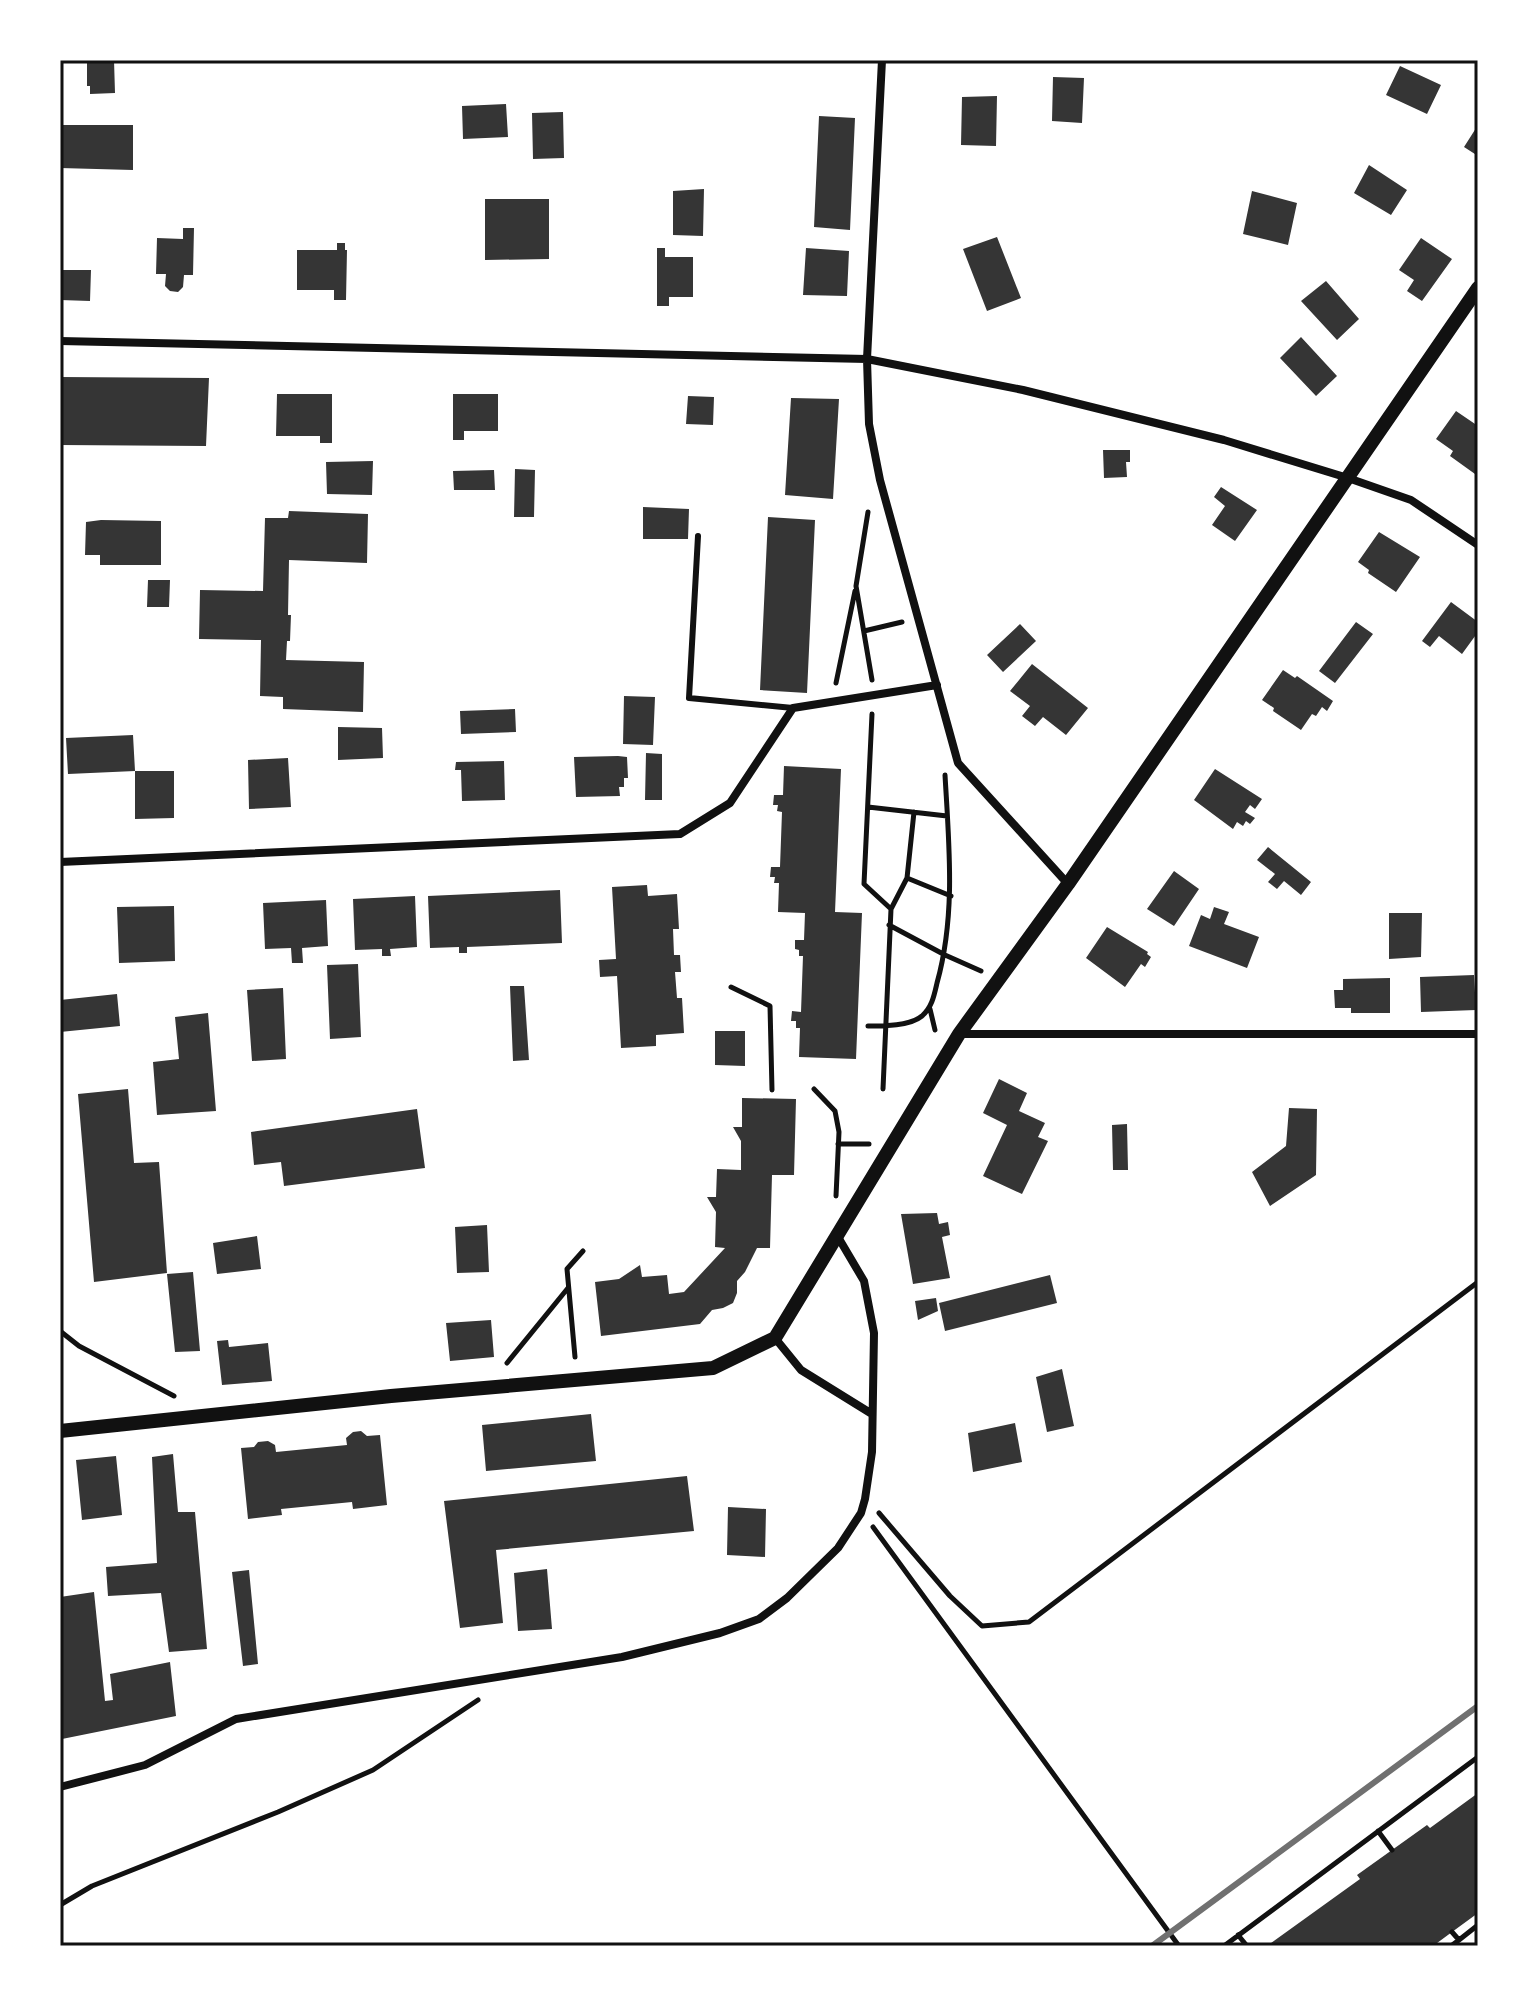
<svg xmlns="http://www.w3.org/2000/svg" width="1538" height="2006" font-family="Raleway,sans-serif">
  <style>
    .building { fill: #353535 }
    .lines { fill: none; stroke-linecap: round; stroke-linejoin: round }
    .path { stroke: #111; stroke-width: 5 }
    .service { stroke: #111; stroke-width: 6 }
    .minor { stroke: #111; stroke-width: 8 }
    .tertiary { stroke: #111; stroke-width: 14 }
    .rail { stroke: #707070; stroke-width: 6 }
    .neatline { fill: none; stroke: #111; stroke-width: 3 }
  </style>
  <rect width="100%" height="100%" fill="#fff"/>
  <path class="building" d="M 87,60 L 114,60 L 115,93 L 90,94 L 90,86 L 87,86 Z
    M 1400,66 L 1441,85 L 1427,114 L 1386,95 Z
    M 1053,77 L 1084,78 L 1082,123 L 1052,121 Z
    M 997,96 L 996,146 L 961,145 L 962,97 Z
    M 506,104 L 508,137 L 463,139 L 462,106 Z
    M 563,112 L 564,158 L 533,159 L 532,113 Z
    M 819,116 L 855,118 L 850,230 L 814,227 Z
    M 60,125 L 133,125 L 133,170 L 60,168 Z
    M 1478,125 L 1478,156 L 1464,147 Z
    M 1369,165 L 1407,190 L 1391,215 L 1354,193 Z
    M 704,189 L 703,236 L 673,235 L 673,191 Z
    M 1252,191 L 1297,203 L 1288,245 L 1243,234 Z
    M 485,199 L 549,199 L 549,259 L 485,260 Z
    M 183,228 L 194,228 L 193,275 L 184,275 L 183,287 L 178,292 L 170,291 L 165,286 L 166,274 L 156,274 L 157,238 L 183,239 Z
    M 997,237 L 1021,298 L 987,311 L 963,249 Z
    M 1421,238 L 1452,259 L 1422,301 L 1407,291 L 1414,280 L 1399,270 Z
    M 337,243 L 345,243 L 345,250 L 347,250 L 346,300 L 334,300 L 334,290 L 297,290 L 297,250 L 337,250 Z
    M 657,248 L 665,248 L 665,257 L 693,257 L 693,297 L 669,297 L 669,306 L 657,306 Z
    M 806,248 L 849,251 L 847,296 L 803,295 Z
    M 60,270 L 91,270 L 90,301 L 60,300 Z
    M 1326,281 L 1359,319 L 1337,340 L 1301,301 Z
    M 1301,337 L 1337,376 L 1316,396 L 1280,358 Z
    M 60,377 L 209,378 L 206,446 L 60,445 Z
    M 277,394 L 332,394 L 332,443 L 320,443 L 320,436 L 276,436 Z
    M 453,394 L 498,394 L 498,431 L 464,431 L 464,440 L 453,440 Z
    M 688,396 L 714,397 L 713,425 L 686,424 Z
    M 791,398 L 839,399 L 833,499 L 785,495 Z
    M 1456,411 L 1478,426 L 1478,469 L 1475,474 L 1450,456 L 1453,451 L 1436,439 Z
    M 1103,450 L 1130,450 L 1130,462 L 1126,462 L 1127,477 L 1104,478 Z
    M 373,461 L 372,495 L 327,494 L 326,462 Z
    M 515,469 L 535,470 L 534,517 L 514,517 Z
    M 494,470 L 495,490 L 454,490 L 453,471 Z
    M 1221,487 L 1257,510 L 1235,541 L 1212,525 L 1225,506 L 1214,497 Z
    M 643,507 L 689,509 L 688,539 L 643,539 Z
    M 289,511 L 368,514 L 367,563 L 289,560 L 288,615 L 291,615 L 290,641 L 287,641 L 286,660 L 364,662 L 363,712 L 283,709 L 283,697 L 260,696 L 261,640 L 199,639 L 200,590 L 263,591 L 265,518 L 288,518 Z
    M 768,517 L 815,520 L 807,693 L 760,690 Z
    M 101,520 L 161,521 L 161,565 L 100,565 L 100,555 L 85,555 L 86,522 Z
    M 1379,532 L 1420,557 L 1396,592 L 1368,573 L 1369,570 L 1358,562 Z
    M 148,580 L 170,580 L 169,607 L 147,607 Z
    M 1451,602 L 1478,622 L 1478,632 L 1462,654 L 1439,636 L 1430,647 L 1422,641 Z
    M 1356,622 L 1373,634 L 1335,683 L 1319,671 Z
    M 1020,624 L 1036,641 L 1003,672 L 987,655 Z
    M 1032,664 L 1088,708 L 1066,735 L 1043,717 L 1035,726 L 1022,716 L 1030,706 L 1010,691 Z
    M 1283,670 L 1295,678 L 1297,676 L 1333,701 L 1327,711 L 1322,707 L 1316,716 L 1312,714 L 1301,730 L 1273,711 L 1274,708 L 1262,700 Z
    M 624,696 L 655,697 L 653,745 L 623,744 Z
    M 515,709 L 516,732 L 461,734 L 460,711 Z
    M 338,727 L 382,728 L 383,758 L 338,760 Z
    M 133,735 L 135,771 L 68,774 L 66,738 Z
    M 646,753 L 662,754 L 662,800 L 645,800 Z
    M 618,756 L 627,757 L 628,778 L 624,778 L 624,787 L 619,787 L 620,796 L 576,797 L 574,757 Z
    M 288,758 L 291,807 L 249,809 L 248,760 Z
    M 504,761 L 505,800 L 462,801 L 461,770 L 455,770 L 456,762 Z
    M 784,766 L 841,769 L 835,912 L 862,913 L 856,1059 L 799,1057 L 800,1028 L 796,1028 L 796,1021 L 791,1021 L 792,1011 L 801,1012 L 803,956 L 799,956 L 799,950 L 795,949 L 795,940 L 804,940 L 805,913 L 778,912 L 779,883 L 774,883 L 775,877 L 770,877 L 771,867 L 780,867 L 782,812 L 777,811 L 778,805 L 773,805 L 774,795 L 783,795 Z
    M 1215,769 L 1262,799 L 1255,809 L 1250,805 L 1245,812 L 1255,818 L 1250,824 L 1246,821 L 1243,826 L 1237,822 L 1233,829 L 1194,800 Z
    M 135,771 L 174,771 L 174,818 L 135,819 Z
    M 1268,847 L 1311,882 L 1301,895 L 1284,881 L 1277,889 L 1268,882 L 1275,874 L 1257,860 Z
    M 1174,871 L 1199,889 L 1174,926 L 1147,909 Z
    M 647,885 L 648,896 L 677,894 L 679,929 L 673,929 L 674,955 L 680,955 L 681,972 L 675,972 L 677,998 L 682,998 L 684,1033 L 656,1035 L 656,1046 L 621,1048 L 617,976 L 600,977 L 599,960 L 616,959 L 612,887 Z
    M 560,890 L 562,943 L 467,947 L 467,953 L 459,953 L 459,947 L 430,948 L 428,896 Z
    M 415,896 L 417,947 L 390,949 L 391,956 L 382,956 L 382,949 L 355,950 L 353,899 Z
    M 326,900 L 328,946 L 302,948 L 303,963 L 292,963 L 291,948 L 265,949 L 263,903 Z
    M 174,906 L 175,961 L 119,963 L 117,907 Z
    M 1214,907 L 1229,912 L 1224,924 L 1259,937 L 1247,968 L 1189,946 L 1201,915 L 1210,919 Z
    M 1389,913 L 1422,913 L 1421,957 L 1389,959 Z
    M 1107,927 L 1148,952 L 1147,954 L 1151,957 L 1145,967 L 1141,964 L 1125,987 L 1086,958 Z
    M 358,964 L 361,1037 L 330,1039 L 327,965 Z
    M 1474,975 L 1476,1010 L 1421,1012 L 1420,977 Z
    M 1390,978 L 1390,1013 L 1351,1013 L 1351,1008 L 1335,1008 L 1334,990 L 1343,990 L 1343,979 Z
    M 510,986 L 524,986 L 529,1060 L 513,1061 Z
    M 283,988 L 286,1059 L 252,1061 L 247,990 Z
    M 117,994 L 120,1026 L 60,1032 L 60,1000 Z
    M 208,1013 L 216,1111 L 157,1115 L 153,1062 L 179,1059 L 175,1017 Z
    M 715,1031 L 745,1031 L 745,1066 L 715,1065 Z
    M 999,1079 L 1027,1093 L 1019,1111 L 1045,1123 L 1038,1137 L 1048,1141 L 1022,1194 L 983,1176 L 1007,1125 L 983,1113 Z
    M 128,1089 L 134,1163 L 159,1162 L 167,1273 L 94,1282 L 78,1094 Z
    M 742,1098 L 796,1099 L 794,1175 L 772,1175 L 770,1248 L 757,1248 L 745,1272 L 737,1281 L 737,1293 L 733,1303 L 723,1308 L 712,1310 L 700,1324 L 601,1336 L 595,1282 L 619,1279 L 640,1265 L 642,1277 L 667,1275 L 669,1294 L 684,1292 L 725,1248 L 715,1247 L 716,1212 L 707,1197 L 716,1197 L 717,1169 L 741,1170 L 741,1141 L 733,1127 L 742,1127 Z
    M 1289,1108 L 1317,1109 L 1316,1175 L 1270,1206 L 1252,1172 L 1286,1146 Z
    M 417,1109 L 425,1168 L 284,1186 L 281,1162 L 254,1165 L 251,1132 Z
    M 1127,1124 L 1128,1170 L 1113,1170 L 1112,1125 Z
    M 937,1213 L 939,1224 L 948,1222 L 950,1235 L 942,1237 L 950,1278 L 913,1284 L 901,1214 Z
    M 487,1225 L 489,1272 L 457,1273 L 455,1227 Z
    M 257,1236 L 261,1269 L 217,1274 L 213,1243 Z
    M 193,1272 L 200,1351 L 175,1352 L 167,1274 Z
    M 1050,1275 L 1057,1303 L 945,1331 L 939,1303 Z
    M 936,1298 L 938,1311 L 918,1320 L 915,1301 Z
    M 491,1320 L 494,1357 L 450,1361 L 446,1323 Z
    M 228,1340 L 229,1347 L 268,1343 L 272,1381 L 222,1385 L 217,1341 Z
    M 1062,1369 L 1074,1426 L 1047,1432 L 1036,1377 Z
    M 591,1414 L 596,1461 L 486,1471 L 482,1425 Z
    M 1015,1423 L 1022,1462 L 973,1472 L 968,1433 Z
    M 361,1431 L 367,1436 L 380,1435 L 387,1505 L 353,1509 L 352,1502 L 281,1509 L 282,1515 L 248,1519 L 241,1448 L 254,1447 L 258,1442 L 268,1441 L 275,1445 L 276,1452 L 347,1445 L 346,1438 L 353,1432 Z
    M 173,1454 L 178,1512 L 195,1512 L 207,1649 L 169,1652 L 161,1593 L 108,1596 L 106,1567 L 157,1563 L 152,1457 Z
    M 116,1456 L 122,1515 L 82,1520 L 76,1460 Z
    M 687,1476 L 694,1531 L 496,1550 L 503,1623 L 460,1628 L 444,1501 Z
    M 728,1507 L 766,1509 L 765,1557 L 727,1555 Z
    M 547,1569 L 552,1629 L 518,1631 L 514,1573 Z
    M 249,1570 L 258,1664 L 243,1666 L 232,1572 Z
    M 94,1592 L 105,1701 L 113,1700 L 110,1674 L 170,1662 L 176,1716 L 62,1739 L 60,1597 Z
    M 1478,1793 L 1478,1913 L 1452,1932 L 1433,1946 L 1267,1946 L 1360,1879 L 1357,1875 L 1427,1825 L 1430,1828 Z"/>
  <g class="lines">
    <path class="path" d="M 868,512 L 856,586 L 872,680
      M 864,631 L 902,622
      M 836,683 L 855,591
      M 872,714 L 864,884 L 891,909 L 883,1089
      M 868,807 L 947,816
      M 907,878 L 951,896
      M 891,909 L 907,878 L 914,812
      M 889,925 L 945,955 L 981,971
      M 731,987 L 770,1006 L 772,1090
      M 930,1009 L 935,1030
      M 868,1026 C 884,1026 910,1026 922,1016 C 932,1007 934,996 937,983 C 956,915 949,845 945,775
      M 814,1089 L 835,1111 L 839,1132 L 836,1196
      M 838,1144 L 869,1144
      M 60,1331 L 79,1346 L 174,1396
      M 575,1357 L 567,1269 L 583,1251
      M 507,1363 L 568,1288
      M 879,1513 L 950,1596 L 982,1626 L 1029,1622 L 1478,1282
      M 873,1527 L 1179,1946
      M 1378,1831 L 1392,1850
      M 60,1905 L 92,1886 L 278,1812 L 373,1770 L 478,1700
      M 1238,1935 L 1247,1946
      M 1459,1940 L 1478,1925
      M 1224,1946 L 1478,1757
      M 1451,1946 L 1459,1940 L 1452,1932"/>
    <path class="service" d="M 698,536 L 689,698 L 793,708"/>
    <path class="minor" d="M 882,60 L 867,359 L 869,424 L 880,480 L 958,763 L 1068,884
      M 60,341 L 867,359 L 1023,390 L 1224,440 L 1348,478 L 1411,500 L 1478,545
      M 60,862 L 680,834 L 730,803 L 793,708 L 937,685
      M 960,1034 L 1478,1034
      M 775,1338 L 801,1370 L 872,1414
      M 60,1787 L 145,1765 L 236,1719 L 622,1657 L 720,1633 L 759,1619 L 787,1598 L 838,1548 L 861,1513 L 865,1499 L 872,1452 L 874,1333 L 864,1281 L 838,1237"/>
    <path class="tertiary" d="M 60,1431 L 391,1396 L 713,1368 L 775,1338 L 959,1034 L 1068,884 L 1478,288"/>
    <path class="rail" d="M 1152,1946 L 1478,1706"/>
  </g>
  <rect width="1538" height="2006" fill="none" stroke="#ffffff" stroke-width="124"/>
  <rect x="62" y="62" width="1414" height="1882" class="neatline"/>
</svg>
